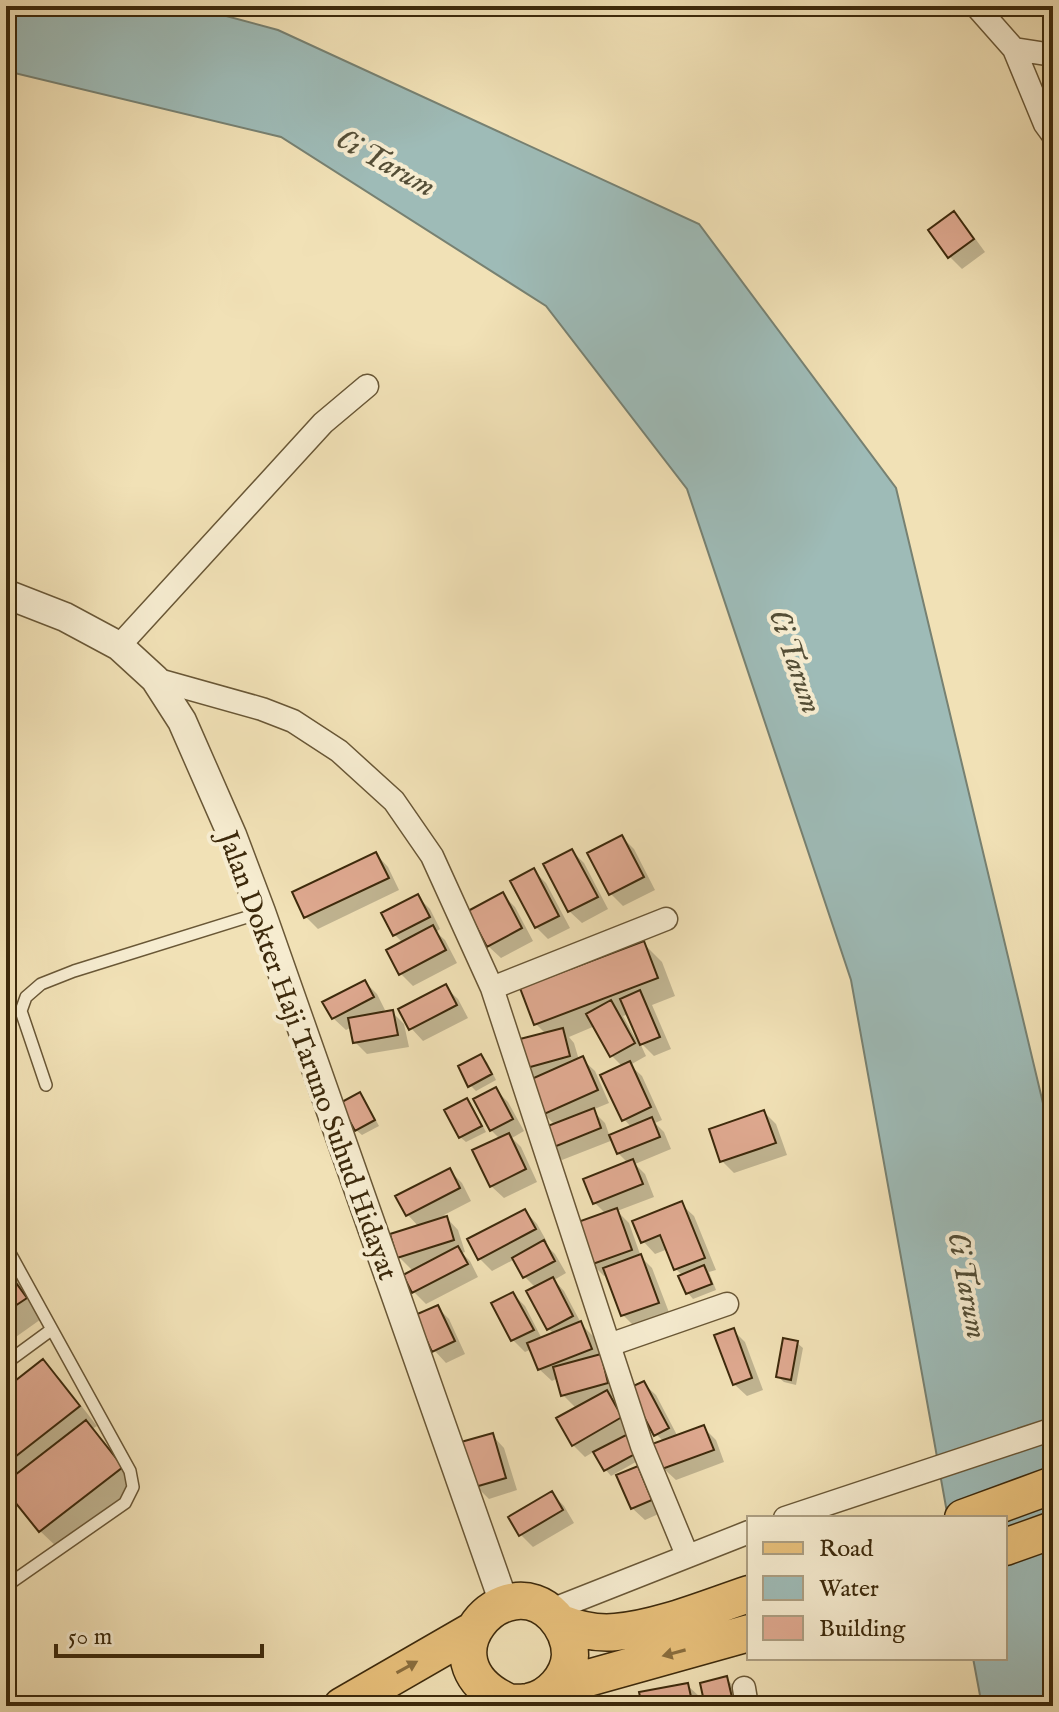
<svg xmlns="http://www.w3.org/2000/svg" width="1059" height="1712" font-family="'IM FELL English',serif">
  <style>
    .water { fill: #9ebbb7; stroke: #778172; stroke-width: 2 }
    .shadow { fill: #0003; fill-rule: evenodd }
    .building { fill: #dfa990; stroke: #3c290b; stroke-width: 2 }
    .lines { fill: none; stroke-linecap: round; stroke-linejoin: round }
    .service-casing { stroke: #695736; stroke-width: 14 }
    .minor-casing { stroke: #695736; stroke-width: 25 }
    .tertiary-casing { stroke: #695736; stroke-width: 31 }
    .primary-casing { stroke: #3c290b; stroke-width: 39 }
    .service { stroke: #f6ecd0; stroke-width: 11 }
    .minor { stroke: #f6ecd0; stroke-width: 22 }
    .tertiary { stroke: #f6ecd0; stroke-width: 28 }
    .primary { stroke: #e8c07b; stroke-width: 36 }
    .oneway { fill: #896d3d }
    .labels { text-anchor: middle; stroke-width: 8; stroke-linejoin: round; paint-order: stroke }
    .street-label { font-size: 28px; fill: #3c290b; stroke: #f6ecd0 }
    .water-label { font-size: 30px; font-style: italic; fill: #544e36; stroke: #f6ecd0 }
  </style>
  <rect width="100%" height="100%" fill="#f1e1b6"/>
  <filter id="stains"><feTurbulence type="fractalNoise" baseFrequency=".0025" numOctaves="4"/><feColorMatrix values="0 0 0 0 .2 0 0 0 0 .09 0 0 0 0 .02 0 0 0 .5 -.17"/></filter>
  <radialGradient id="worn" r=".72"><stop offset=".6" stop-color="#630" stop-opacity="0"/><stop offset="1" stop-color="#630" stop-opacity=".3"/></radialGradient>
  <path class="water" d="M 6,6 L 189,6 L 278,30 L 699,224 L 896,488 L 1053,1145 L 1053,1706 L 982,1706 L 973,1658 L 1005,1658 L 1005,1518 L 948,1518 L 851,980 L 687,489 L 546,306 L 281,137 L 6,71 Z"/>
  <path class="shadow" d="M 954,214 L 966,226 L 985,252 L 962,269 L 950,257 Z
    M 622,837 L 634,849 L 655,890 L 623,906 L 611,894 L 590,854 Z
    M 572,851 L 584,863 L 608,909 L 582,923 L 569,911 Z
    M 376,854 L 388,867 L 399,890 L 318,929 L 306,917 Z
    M 534,871 L 546,883 L 570,928 L 548,939 L 536,927 Z
    M 503,895 L 515,907 L 533,941 L 501,958 L 488,946 Z
    M 417,896 L 430,909 L 440,929 L 436,932 L 445,940 L 457,963 L 413,986 L 401,974 L 403,943 L 395,935 Z
    M 643,943 L 662,962 L 675,996 L 652,1005 L 671,1049 L 654,1056 L 639,1041 L 646,1056 L 630,1065 L 642,1076 L 662,1120 L 655,1123 L 664,1132 L 671,1149 L 635,1164 L 645,1174 L 654,1197 L 617,1211 L 629,1223 L 641,1257 L 652,1268 L 670,1315 L 635,1327 L 623,1315 L 608,1274 L 604,1276 L 592,1264 L 606,1214 L 595,1203 L 628,1163 L 618,1153 L 613,1140 L 562,1160 L 550,1148 L 556,1126 L 544,1114 L 537,1079 L 525,1068 L 546,1034 L 536,1024 ZM 629,1014 L 640,1039 L 637,1041 L 623,1016 ZM 595,1026 L 612,1056 L 623,1067 L 624,1119 L 632,1128 L 610,1137 L 605,1123 L 592,1110 L 609,1103 L 595,1071 L 582,1059 L 579,1060 L 574,1043 L 569,1037 Z
    M 365,982 L 377,994 L 385,1010 L 377,1014 L 392,1012 L 404,1024 L 409,1047 L 367,1054 L 355,1042 L 352,1027 L 346,1030 L 333,1018 Z
    M 445,987 L 458,999 L 468,1018 L 423,1041 L 411,1028 Z
    M 481,1056 L 487,1062 L 496,1080 L 476,1091 L 470,1085 Z
    M 496,1090 L 508,1102 L 524,1131 L 512,1138 L 521,1147 L 537,1182 L 504,1198 L 491,1186 L 500,1139 L 491,1130 Z
    M 360,1095 L 365,1100 L 379,1126 L 362,1135 L 356,1130 Z
    M 467,1100 L 472,1106 L 486,1132 L 466,1142 L 460,1137 Z
    M 764,1112 L 776,1124 L 787,1155 L 734,1173 L 722,1161 Z
    M 449,1170 L 462,1183 L 471,1201 L 444,1215 L 458,1230 L 465,1252 L 462,1253 L 470,1261 L 478,1277 L 426,1304 L 414,1292 L 414,1272 L 399,1257 L 419,1227 L 408,1215 L 398,1197 Z
    M 681,1204 L 694,1216 L 716,1270 L 709,1272 L 716,1290 L 693,1299 L 688,1293 L 683,1276 L 676,1269 L 668,1249 L 655,1254 L 643,1241 Z
    M 525,1211 L 537,1224 L 547,1242 L 544,1243 L 555,1254 L 566,1273 L 554,1280 L 564,1291 L 582,1325 L 593,1336 L 619,1395 L 612,1397 L 619,1405 L 633,1430 L 624,1435 L 631,1443 L 641,1459 L 611,1476 L 606,1470 L 595,1451 L 585,1457 L 573,1445 L 577,1409 L 563,1395 L 558,1378 L 552,1381 L 539,1369 L 532,1349 L 525,1352 L 513,1340 L 494,1304 L 513,1294 L 525,1306 L 542,1339 L 554,1334 L 549,1329 L 536,1288 L 525,1277 L 515,1259 L 492,1271 L 480,1259 Z
    M 6,1265 L 44,1317 L 6,1344 Z
    M 437,1307 L 449,1319 L 465,1354 L 446,1363 L 434,1350 Z
    M 733,1330 L 745,1342 L 763,1390 L 747,1396 L 734,1384 Z
    M 797,1343 L 803,1348 L 796,1385 L 784,1382 L 778,1377 Z
    M 43,1362 L 61,1380 L 97,1426 L 92,1429 L 104,1441 L 139,1487 L 59,1549 L 40,1531 L 6,1488 L 6,1485 L 10,1482 L 6,1478 L 6,1390 Z
    M 643,1383 L 656,1395 L 678,1437 L 703,1427 L 716,1440 L 724,1462 L 676,1480 L 663,1468 L 664,1442 L 656,1434 Z
    M 492,1435 L 504,1448 L 517,1490 L 489,1499 L 476,1486 Z
    M 638,1468 L 650,1480 L 663,1512 L 645,1520 L 632,1508 Z
    M 552,1494 L 564,1506 L 574,1523 L 533,1547 L 521,1535 Z
    M 6,1520 L 15,1535 L 6,1541 Z
    M 726,1678 L 738,1691 L 742,1706 L 707,1706 Z
    M 687,1685 L 700,1697 L 701,1706 L 644,1706 Z"/>
  <path class="building" d="M 954,211 L 974,239 L 948,258 L 928,230 Z
    M 622,835 L 644,877 L 609,895 L 587,853 Z
    M 572,849 L 598,897 L 568,912 L 543,864 Z
    M 376,852 L 389,878 L 304,918 L 292,892 Z
    M 534,868 L 559,916 L 535,928 L 510,881 Z
    M 503,892 L 522,928 L 487,947 L 468,911 Z
    M 418,894 L 430,917 L 393,936 L 381,913 Z
    M 433,925 L 446,950 L 399,975 L 386,950 Z
    M 644,941 L 658,978 L 534,1025 L 520,988 Z
    M 365,980 L 374,997 L 332,1019 L 322,1002 Z
    M 446,984 L 457,1005 L 409,1030 L 398,1009 Z
    M 640,990 L 660,1037 L 640,1045 L 620,999 Z
    M 611,1000 L 635,1043 L 610,1057 L 586,1014 Z
    M 393,1010 L 398,1035 L 353,1043 L 348,1018 Z
    M 563,1028 L 570,1056 L 523,1069 L 516,1040 Z
    M 481,1054 L 492,1074 L 468,1087 L 458,1066 Z
    M 583,1056 L 598,1090 L 542,1115 L 527,1081 Z
    M 630,1061 L 651,1107 L 622,1121 L 600,1075 Z
    M 496,1087 L 513,1119 L 490,1131 L 473,1099 Z
    M 360,1092 L 375,1120 L 355,1131 L 340,1103 Z
    M 467,1098 L 482,1126 L 459,1138 L 444,1110 Z
    M 594,1108 L 601,1128 L 549,1149 L 540,1129 Z
    M 764,1110 L 776,1143 L 720,1162 L 709,1129 Z
    M 652,1117 L 660,1137 L 617,1154 L 609,1135 Z
    M 509,1133 L 526,1169 L 490,1187 L 472,1150 Z
    M 633,1159 L 643,1184 L 593,1204 L 583,1179 Z
    M 450,1168 L 460,1188 L 406,1216 L 395,1196 Z
    M 682,1201 L 705,1258 L 674,1270 L 660,1235 L 641,1243 L 632,1221 Z
    M 617,1208 L 632,1250 L 590,1265 L 575,1223 Z
    M 525,1209 L 536,1229 L 478,1260 L 467,1239 Z
    M 447,1216 L 454,1240 L 397,1258 L 390,1234 Z
    M 544,1240 L 555,1261 L 523,1278 L 512,1258 Z
    M 458,1246 L 468,1264 L 412,1293 L 403,1275 Z
    M 641,1254 L 659,1303 L 621,1316 L 603,1268 Z
    M 704,1265 L 712,1284 L 686,1294 L 678,1276 Z
    M 6,1269 L 27,1298 L 6,1312 Z
    M 553,1277 L 573,1316 L 547,1330 L 526,1291 Z
    M 513,1292 L 534,1330 L 511,1341 L 491,1303 Z
    M 438,1305 L 455,1341 L 432,1352 L 415,1315 Z
    M 581,1321 L 592,1349 L 538,1370 L 527,1343 Z
    M 734,1328 L 752,1378 L 733,1385 L 714,1335 Z
    M 783,1338 L 798,1341 L 791,1380 L 776,1377 Z
    M 601,1354 L 608,1383 L 561,1396 L 553,1367 Z
    M 43,1359 L 80,1406 L 6,1464 L 6,1388 Z
    M 644,1381 L 669,1428 L 654,1436 L 629,1388 Z
    M 607,1390 L 622,1417 L 572,1446 L 556,1418 Z
    M 86,1420 L 123,1467 L 39,1532 L 6,1491 L 6,1482 Z
    M 704,1425 L 714,1450 L 662,1469 L 652,1444 Z
    M 493,1433 L 506,1478 L 475,1487 L 461,1442 Z
    M 626,1435 L 637,1453 L 604,1471 L 593,1452 Z
    M 638,1466 L 652,1500 L 631,1509 L 616,1475 Z
    M 552,1491 L 563,1510 L 519,1536 L 508,1517 Z
    M 727,1676 L 734,1706 L 705,1706 L 700,1683 Z
    M 688,1683 L 693,1706 L 642,1706 L 639,1692 Z"/>
  <g class="lines">
    <g class="service-casing">
      <path id="service" d="M 46,1085 L 21,1011 L 26,997 L 41,984 L 74,971 L 260,913
        M 6,1246 L 130,1471 L 133,1487 L 125,1503 L 6,1586
        M 6,1363 L 51,1330"/>
    </g>
    <g class="minor-casing">
      <path id="minor" d="M 976,6 L 1014,49 L 1045,124 L 1053,135
        M 1014,49 L 1053,55
        M 119,646 L 323,423 L 367,386
        M 155,679 L 262,709 L 293,721 L 339,751 L 394,801 L 432,856 L 492,988 L 642,1446 L 687,1555
        M 492,988 L 666,919
        M 609,1345 L 727,1304
        M 785,1518 L 1053,1429
        M 549,1611 L 749,1532
        M 744,1688 L 747,1706"/>
    </g>
    <g class="tertiary-casing">
      <path id="tertiary" d="M 6,594 L 65,617 L 119,646 L 155,679 L 182,721 L 232,835 L 261,912 L 504,1603"/>
    </g>
    <g class="primary-casing">
      <path id="primary" d="M 963,1518 L 1053,1485
        M 1005,1547 L 1053,1530
        M 561,1623 C 579,1630 597,1634 616,1632 C 660,1628 707,1608 749,1594
        M 556,1687 L 749,1633
        M 342,1706 L 472,1631
        M 492,1706 C 506,1701 514,1704 528,1702 C 550,1698 569,1677 570,1655 C 570,1639 564,1627 554,1616 C 505,1564 418,1659 506,1701"/>
    </g>
    <use href="#service" class="service"/>
    <use href="#minor" class="minor"/>
    <use href="#tertiary" class="tertiary"/>
    <use href="#primary" class="primary"/>
  </g>
  <defs><path id="oneway-solid" d="M-6-.8H1V-3.2L6.5 0L1 3.2V.8H-6Z" transform="scale(2)"/></defs>
  <g class="oneway">
    <use href="#oneway-solid" transform="translate(674 1653) rotate(165)"/>
    <use href="#oneway-solid" transform="translate(407 1667) rotate(-29)"/>
  </g>
  <g class="labels">
    <g class="street-label">
      <text transform="translate(309 1055) rotate(70)" y="10">Jalan Dokter Haji Taruno Suhud Hidayat</text>
    </g>
    <g class="water-label">
      <text transform="translate(386 162) rotate(29)" y="10">Ci Tarum</text>
      <text transform="translate(796 661) rotate(71)" y="10">Ci Tarum</text>
      <text transform="translate(968 1285) rotate(79)" y="10">Ci Tarum</text>
    </g>
  </g>
  <rect width="1059" height="1712" fill="none" stroke="#f1e1b6" stroke-width="32"/>
  <rect x="8" y="8" width="1043" height="1696" fill="none" stroke="#3c290b" stroke-width="4"/>
  <rect x="16" y="16" width="1027" height="1680" fill="none" stroke="#3c290b" stroke-width="2"/>
  <rect x="747" y="1516" width="260" height="144" fill="#f6ecd0" stroke="#ac9e81" stroke-width="2"/>
  <rect x="763" y="1542" width="40" height="12" fill="#e8c07b" stroke="#ac9e81" stroke-width="2"/>
  <text x="819" y="1556" font-size="24" fill="#3c290b">Road</text>
  <rect x="763" y="1576" width="40" height="24" fill="#9ebbb7" stroke="#ac9e81" stroke-width="2"/>
  <text x="819" y="1596" font-size="24" fill="#3c290b">Water</text>
  <rect x="763" y="1616" width="40" height="24" fill="#dfa990" stroke="#ac9e81" stroke-width="2"/>
  <text x="819" y="1636" font-size="24" fill="#3c290b">Building</text>
  <path d="M56 1644v12h206v-12" fill="none" stroke="#3c290b" stroke-width="4"/>
  <text x="68" y="1644" font-size="24" fill="#3c290b" stroke="#f6ecd0" stroke-width="6" paint-order="stroke">50 m</text>
  <rect width="100%" height="100%" filter="url(#stains)"/>
  <rect width="100%" height="100%" fill="url(#worn)"/>
</svg>
